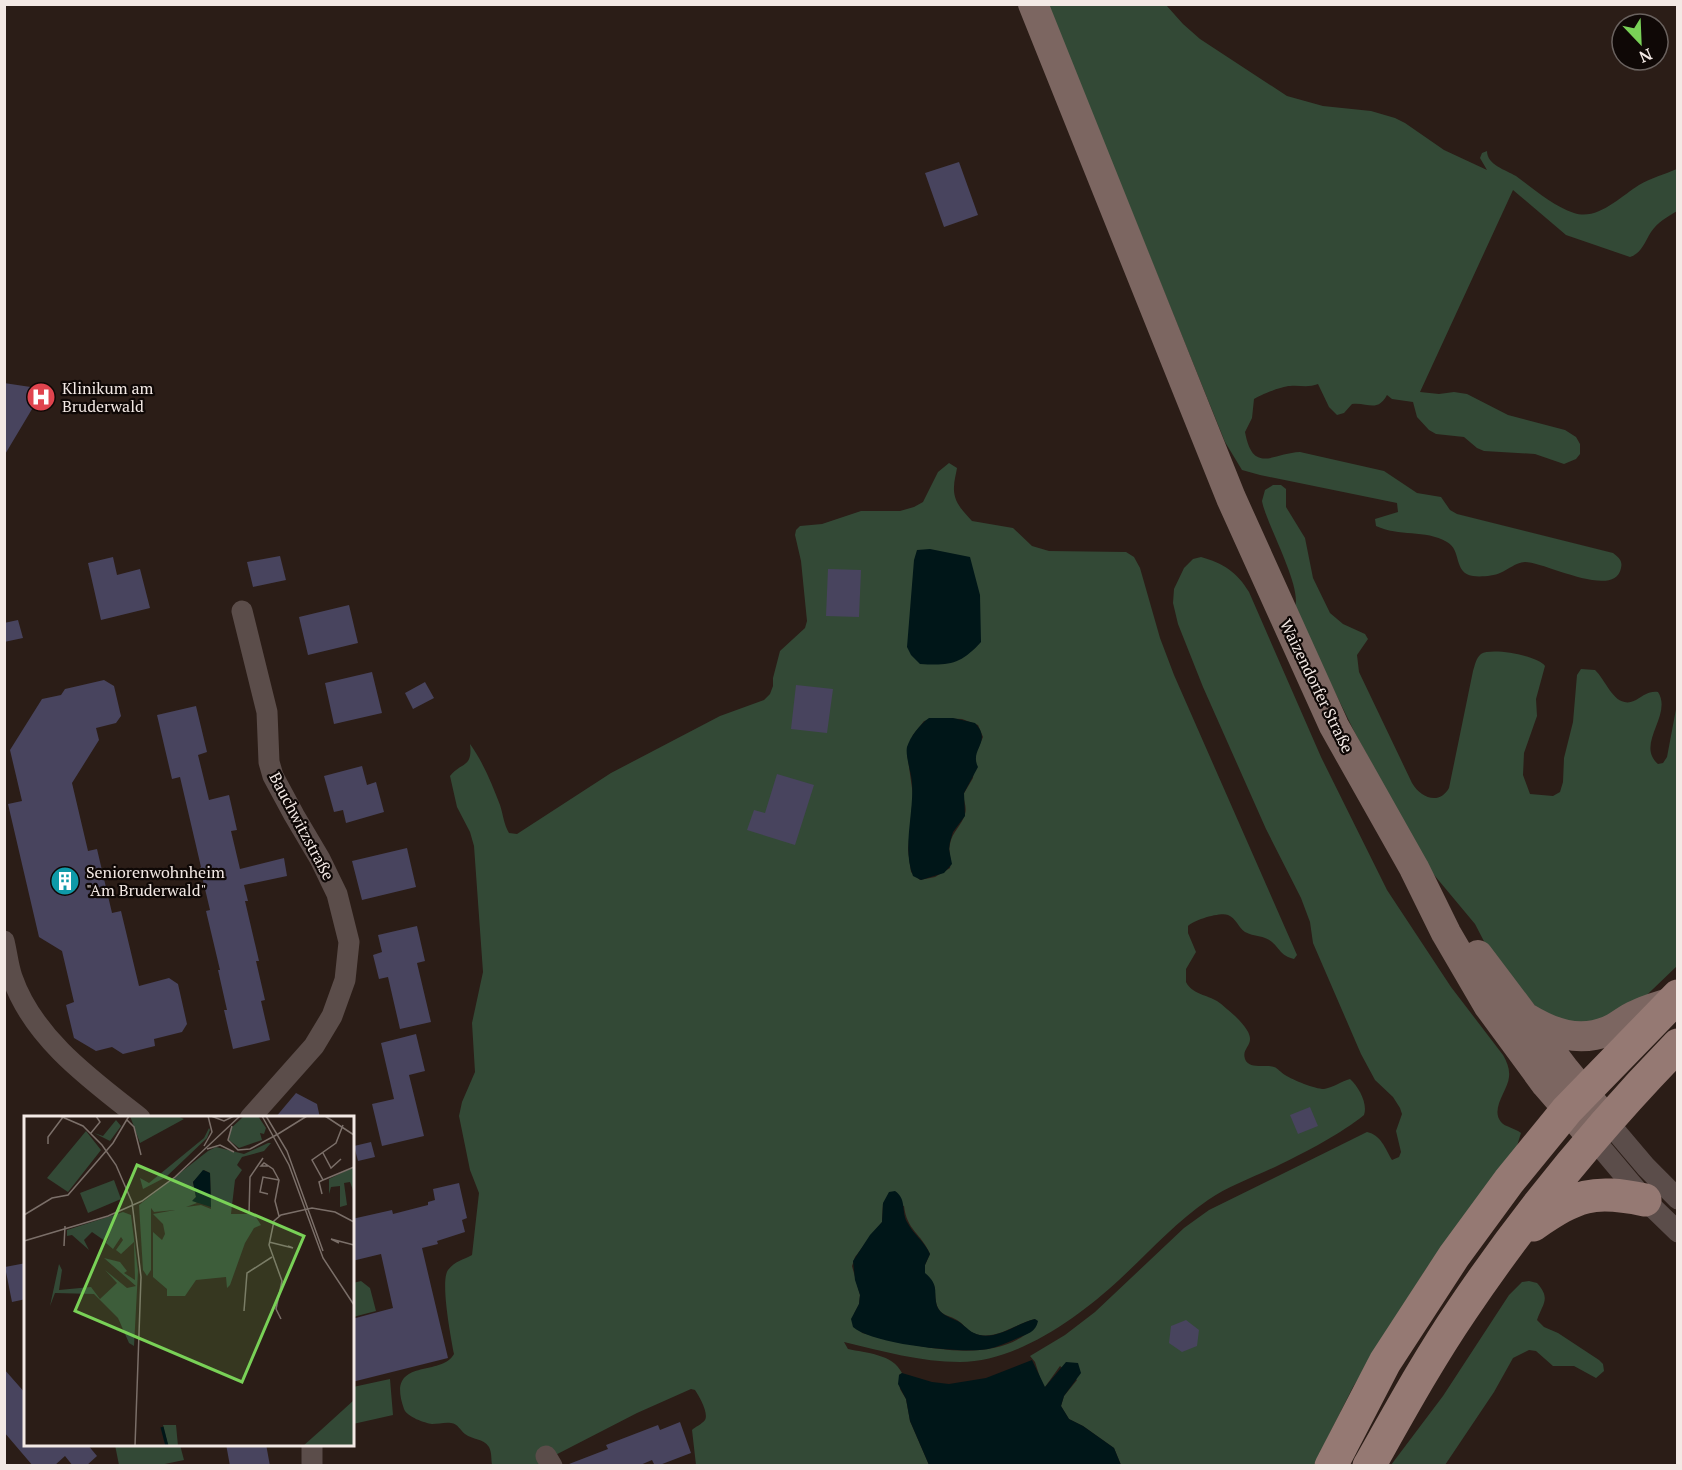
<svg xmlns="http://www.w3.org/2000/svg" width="1682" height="1470" font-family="'PT Serif',serif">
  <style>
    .green { fill: #334936; fill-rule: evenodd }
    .water { fill: #001618 }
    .building { fill: #48445e }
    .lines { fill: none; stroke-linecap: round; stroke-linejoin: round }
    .street { stroke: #5b4d4a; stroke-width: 21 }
    .secondary { stroke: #7c6661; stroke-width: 30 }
    .primary { stroke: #957973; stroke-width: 33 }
    .labels { text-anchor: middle; stroke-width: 4.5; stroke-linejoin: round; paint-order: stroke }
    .poi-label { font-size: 16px; fill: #f3e9e5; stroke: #0f0806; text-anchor: start }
    .street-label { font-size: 16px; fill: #f3e9e5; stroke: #0f0806 }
    .inset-river { fill: none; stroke: #001618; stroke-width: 3 }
    .inset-road { fill: none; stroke: #7b6f69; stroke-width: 1.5 }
    .view { fill: #79d157; fill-opacity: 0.15; stroke: #79d157; stroke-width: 3 }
    .inset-edge { fill: none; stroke: #f3e9e5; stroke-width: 3 }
  </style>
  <rect width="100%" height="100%" fill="#2b1d17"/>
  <path class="green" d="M 1048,5 L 1166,5 L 1183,24 L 1200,39 L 1287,96 L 1323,106 L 1371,111 L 1395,118 L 1405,123 L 1444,150 L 1487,170 L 1480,158 L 1482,153 L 1487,151 C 1487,165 1506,170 1516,176 C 1534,189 1553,206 1574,213 C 1598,221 1621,196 1639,185 C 1651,178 1665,174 1677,169 L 1677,211 C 1667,217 1658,222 1651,232 C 1644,243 1642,253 1630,257 L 1566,235 L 1513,190 L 1420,392 L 1439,394 L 1454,392 L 1467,394 L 1508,415 L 1565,430 L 1576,437 L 1580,444 L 1580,454 L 1576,459 L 1564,464 L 1535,454 L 1484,451 L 1477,448 L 1464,437 L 1436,434 L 1429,430 L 1417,417 L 1413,402 L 1392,399 L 1387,395 C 1377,413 1368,402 1352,404 L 1344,413 L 1337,415 L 1329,407 L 1318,384 C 1308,388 1300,385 1290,386 C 1282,386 1260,395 1254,399 L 1252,418 L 1245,432 C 1253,475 1273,453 1300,452 L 1384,471 L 1417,493 L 1441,497 L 1450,510 L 1457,514 L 1613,553 C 1618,557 1623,560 1621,568 C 1615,600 1545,562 1525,562 C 1515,563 1509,569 1500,573 C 1494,576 1480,577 1473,576 C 1453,573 1462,550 1447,542 C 1425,529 1399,537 1376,526 L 1375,519 L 1398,512 L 1397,503 L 1260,475 L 1242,470 L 1225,442 Z
    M 949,463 L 957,468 C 956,474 954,481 954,487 C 953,502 963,511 972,521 L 1013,528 L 1032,546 L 1049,551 L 1126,552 L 1134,557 L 1140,568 L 1160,638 L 1174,675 L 1297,955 L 1294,959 C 1280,955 1281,950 1272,942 C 1264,935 1254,937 1245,932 C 1238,927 1236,918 1228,915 C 1220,912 1194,920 1188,926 L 1188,933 L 1196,952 L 1186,969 L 1186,982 C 1192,994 1207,995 1217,1001 C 1223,1005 1229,1011 1235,1016 C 1265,1045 1240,1044 1245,1059 C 1249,1070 1266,1064 1274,1067 C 1278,1068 1281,1073 1285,1075 C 1293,1080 1315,1089 1324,1089 C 1332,1088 1342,1081 1350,1079 C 1359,1087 1368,1104 1364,1115 C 1342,1133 1306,1152 1281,1164 C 1257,1176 1230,1185 1208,1200 C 1175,1223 1148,1253 1119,1280 C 1079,1317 1017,1362 960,1362 C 921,1362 882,1351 844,1342 L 848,1349 C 866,1353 893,1354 902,1373 L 899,1375 L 900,1389 L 906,1399 L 910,1421 L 929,1465 L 696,1465 L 692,1430 C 695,1427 702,1424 705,1420 C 709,1413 699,1396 695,1390 L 691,1389 L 637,1413 L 536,1465 L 492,1465 C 491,1459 492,1453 489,1447 C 483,1438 473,1440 465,1434 C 460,1430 458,1424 451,1423 C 445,1422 438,1424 432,1424 C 425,1423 407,1417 404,1409 C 385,1356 441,1378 454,1354 C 451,1338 440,1281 448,1270 C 455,1261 463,1260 472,1255 L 479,1193 L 470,1170 L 459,1116 L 462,1102 L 475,1072 L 472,1023 L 483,972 L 474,846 L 470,832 L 457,807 L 450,776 C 461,762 473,768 470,744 C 483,762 492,784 500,805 C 503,814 504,825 509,833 L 517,834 L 611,773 L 720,716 L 764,700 L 770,694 L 773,686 L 773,678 L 780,651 L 805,628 L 807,621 L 801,561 L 795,535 L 796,530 L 800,526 L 822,524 L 861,511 L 900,511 L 914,507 L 923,502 L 938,472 ZM 938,718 L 962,719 L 978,725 L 983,737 L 976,753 L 973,778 L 963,795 C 964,801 967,808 965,814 C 962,825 952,832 950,844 C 948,853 952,859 950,868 L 935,877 L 920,880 L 911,872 L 908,850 L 913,795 L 907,753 L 913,735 L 924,721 ZM 883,1203 L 904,1206 C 907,1231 921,1233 930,1254 L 925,1265 L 925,1274 C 940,1286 932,1294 938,1308 C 942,1316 951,1316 957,1320 C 964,1324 968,1332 976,1334 C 996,1341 1017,1323 1035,1319 C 1033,1324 1030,1331 1026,1334 C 984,1366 908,1344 862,1333 L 854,1314 L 859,1304 L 860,1295 L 852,1266 L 855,1257 L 882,1222 Z
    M 1273,485 L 1281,485 L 1286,489 L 1286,507 L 1305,538 L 1313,578 L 1330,613 L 1343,624 L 1365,634 L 1368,639 L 1357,655 L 1359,672 L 1412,783 C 1420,797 1439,806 1449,788 L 1473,671 C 1475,665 1476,658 1481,654 C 1492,647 1539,656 1545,666 L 1536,699 L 1537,716 L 1524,753 L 1523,775 L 1530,794 L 1553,796 L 1560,792 L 1563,782 L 1564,758 L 1573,722 L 1577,675 L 1581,669 L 1595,670 C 1607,681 1615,711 1636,700 C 1645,695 1648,691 1658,692 C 1673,715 1635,744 1658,764 L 1663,763 L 1667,757 L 1677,704 L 1677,966 L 1628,1013 L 1595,1027 L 1545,1018 L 1488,949 L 1475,924 L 1430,870 L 1355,733 L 1294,609 C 1305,591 1266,524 1262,501 L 1265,490 Z
    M 1201,557 C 1223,563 1237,572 1249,592 L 1321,757 L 1387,890 L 1451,987 L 1503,1055 C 1507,1062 1510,1069 1509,1077 C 1508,1090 1490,1109 1501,1122 C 1505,1127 1515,1128 1521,1133 L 1516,1149 L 1426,1269 L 1353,1387 L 1314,1465 L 1121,1465 L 1114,1448 L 1083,1426 L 1069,1419 L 1061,1406 L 1064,1396 L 1077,1380 L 1060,1366 L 1045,1387 L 1043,1387 L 1035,1362 L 1030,1356 L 1065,1335 L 1095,1312 L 1184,1228 L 1209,1210 L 1367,1132 C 1381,1135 1385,1148 1392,1160 L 1399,1157 L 1401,1152 L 1396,1131 L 1402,1114 L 1400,1108 L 1393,1097 L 1375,1080 L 1361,1054 L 1313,943 L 1310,922 L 1301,898 L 1266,829 L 1203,687 L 1178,624 L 1173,603 L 1174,589 L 1184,568 L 1193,559 Z
    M 361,1281 L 370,1288 L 376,1311 L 353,1317 L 353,1283 Z
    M 1529,1281 L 1537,1283 C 1551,1299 1543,1303 1537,1320 L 1544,1327 L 1558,1333 L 1599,1360 L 1603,1364 L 1604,1371 L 1596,1378 L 1574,1366 L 1553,1366 L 1536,1351 L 1529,1350 L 1513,1358 L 1494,1392 L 1445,1465 L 1391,1465 L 1443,1396 L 1509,1295 L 1522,1282 Z
    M 390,1379 L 393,1415 L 353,1424 L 353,1387 Z
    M 115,1445 L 180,1445 L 184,1460 L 160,1465 L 119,1465 Z"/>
  <path class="water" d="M 930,549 L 970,557 L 980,595 L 981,642 C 961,664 950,666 920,664 L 911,655 L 907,647 L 914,560 L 917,550 Z
    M 929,718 L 953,718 L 975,723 C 993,742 969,749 978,767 L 964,793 L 965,816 L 953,832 L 950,842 L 949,849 L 952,864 L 944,873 L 921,880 L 913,876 C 902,849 914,813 912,784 C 912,774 905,756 907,747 C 910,737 920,724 929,718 Z
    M 895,1191 C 907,1199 901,1211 907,1222 C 913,1234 925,1242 930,1254 L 925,1265 L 925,1273 C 940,1286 933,1291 937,1306 C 940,1314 949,1317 955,1320 C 962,1322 967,1330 974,1333 C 993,1343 1017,1323 1035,1319 L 1038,1321 C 1036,1332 1027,1334 1018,1338 C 1008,1342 998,1347 988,1349 C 962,1354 871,1344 853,1327 L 851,1319 L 859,1304 L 860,1295 L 855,1280 L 853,1261 L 870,1235 L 882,1222 L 883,1203 L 889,1192 Z
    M 1032,1360 L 1045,1387 L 1066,1362 L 1078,1363 L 1081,1373 L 1064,1396 L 1061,1406 L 1069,1419 L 1083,1426 L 1114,1448 L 1121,1465 L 929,1465 L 910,1421 L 906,1399 L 898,1384 L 899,1375 L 902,1373 L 932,1382 L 949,1384 L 986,1378 Z"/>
  <path class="building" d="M 959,162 L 978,215 L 944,227 L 925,173 Z
    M 4,383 L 44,389 L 4,456 Z
    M 280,556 L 286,580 L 253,587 L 247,562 Z
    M 113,557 L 117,575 L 140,569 L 150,608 L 101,620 L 88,563 Z
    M 828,569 L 861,570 L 859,617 L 826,616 Z
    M 349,605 L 358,643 L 308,655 L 299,617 Z
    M 18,620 L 23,638 L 4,642 L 4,623 Z
    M 372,672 L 382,713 L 334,724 L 325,683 Z
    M 104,680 L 114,686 L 121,716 L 116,723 L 96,728 L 99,740 L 72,783 L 88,851 L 97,849 L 112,913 L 121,911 L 139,986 L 169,978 L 178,984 L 187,1024 L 182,1032 L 154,1039 L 155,1046 L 123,1054 L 112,1047 L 96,1051 L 74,1038 L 66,1005 L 74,1002 L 62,951 L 39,937 L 8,804 L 22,801 L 10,750 L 42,699 L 61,695 L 65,689 Z
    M 425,682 L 434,698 L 413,709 L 405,693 Z
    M 796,685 L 833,689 L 827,733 L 791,729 Z
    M 196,706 L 207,752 L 198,755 L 209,800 L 229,795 L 237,830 L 231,831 L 240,869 L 284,858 L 287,876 L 244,885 L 248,901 L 245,901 L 259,961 L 256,961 L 265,1000 L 261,1001 L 270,1040 L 233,1049 L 224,1010 L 227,1010 L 218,970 L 220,970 L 206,911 L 210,910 L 200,868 L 201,867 L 180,777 L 172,779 L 157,715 Z
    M 362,766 L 367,785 L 376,782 L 384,812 L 346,823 L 343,810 L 334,812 L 324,776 Z
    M 777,774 L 814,785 L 795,845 L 747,830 L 754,810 L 765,813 Z
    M 407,848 L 416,887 L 362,900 L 352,861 Z
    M 417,926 L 425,961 L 417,963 L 431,1022 L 400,1029 L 388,977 L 379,979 L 373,955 L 382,952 L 378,935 Z
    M 416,1034 L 425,1071 L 409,1075 L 424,1136 L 382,1146 L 372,1104 L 394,1099 L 381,1043 Z
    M 296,1093 L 317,1104 L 320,1118 L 275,1118 Z
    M 1310,1107 L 1318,1126 L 1298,1134 L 1290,1115 Z
    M 371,1142 L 375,1157 L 358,1161 L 354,1146 Z
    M 459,1183 L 467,1218 L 462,1220 L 465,1232 L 437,1241 L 438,1244 L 422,1248 L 448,1358 L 352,1382 L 352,1319 L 393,1308 L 381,1254 L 352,1261 L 352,1219 L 392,1210 L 393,1214 L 428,1205 L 428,1202 L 435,1200 L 433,1189 Z
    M 26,1263 L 26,1299 L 12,1302 L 5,1267 Z
    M 1186,1320 L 1199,1330 L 1197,1346 L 1182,1352 L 1169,1343 L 1171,1326 Z
    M 4,1369 L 26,1394 L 26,1444 L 87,1444 L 97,1456 L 86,1466 L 73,1466 L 65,1456 L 54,1466 L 33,1466 L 4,1432 Z
    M 680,1422 L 691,1453 L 657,1466 L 655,1466 L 652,1460 L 638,1466 L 569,1466 L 569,1464 L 608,1449 L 606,1445 L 658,1425 L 660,1430 Z
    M 226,1444 L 266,1444 L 270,1466 L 230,1466 Z"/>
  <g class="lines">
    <path class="street" d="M 242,611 L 267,712 L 269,762 L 273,776 L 294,815 L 320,859 L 337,894 L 349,942 L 345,980 L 332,1016 L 314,1046 L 250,1118
      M 4,941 C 7,953 8,966 12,977 C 33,1038 90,1079 140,1118
      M 1607,1121 L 1646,1167 L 1678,1199
      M 1592,1137 L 1645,1200 L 1678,1232
      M 312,1444 L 312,1466
      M 546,1456 L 552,1466"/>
    <path class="secondary" d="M 1033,4 L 1231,498 L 1334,726 L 1414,868 L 1446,933 L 1488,1005 L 1546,1084 L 1592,1137
      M 1478,955 L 1564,1069 L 1607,1121
      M 1527,1018 C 1552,1033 1578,1043 1608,1031 C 1618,1027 1626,1019 1636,1015 C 1647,1009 1660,1006 1672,1002"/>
    <path class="primary" d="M 1533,1225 C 1577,1195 1592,1189 1645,1200
      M 1331,1466 L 1385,1362 L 1454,1256 L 1509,1181 L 1567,1110 L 1678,996
      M 1369,1466 C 1399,1413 1428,1360 1462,1310 C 1526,1215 1598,1127 1678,1045"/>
  </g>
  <defs>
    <g id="hospital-disc" transform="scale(1.5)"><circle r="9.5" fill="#e0444e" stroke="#0f0806"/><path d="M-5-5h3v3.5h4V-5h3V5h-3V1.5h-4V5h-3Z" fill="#fff"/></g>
    <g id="building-disc" transform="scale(1.5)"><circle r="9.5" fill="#0f9aa8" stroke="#0f0806"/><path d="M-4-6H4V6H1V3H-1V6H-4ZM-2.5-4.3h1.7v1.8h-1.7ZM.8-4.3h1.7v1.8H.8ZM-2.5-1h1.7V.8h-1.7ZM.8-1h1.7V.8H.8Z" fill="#fff"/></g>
  </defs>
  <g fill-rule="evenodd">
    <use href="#hospital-disc" x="41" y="397"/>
    <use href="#building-disc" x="65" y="881"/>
  </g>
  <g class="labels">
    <g class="poi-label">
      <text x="62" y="394">Klinikum am<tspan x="62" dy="18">Bruderwald</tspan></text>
      <text x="86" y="878">Seniorenwohnheim<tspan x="86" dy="18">"Am Bruderwald"</tspan></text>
    </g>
    <g class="street-label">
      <text transform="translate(1317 686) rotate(64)" y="6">Waizendorfer Straße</text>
      <text transform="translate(302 826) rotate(62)" y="6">Bauchwitzstraße</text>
    </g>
  </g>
  <g transform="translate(24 1116)">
    <rect width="330" height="330" fill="#2b1d17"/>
    <path d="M 106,0 L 153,0 L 160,3 L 116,27 ZM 179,0 L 186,14 L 183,22 L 142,61 L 119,73 L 116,62 L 125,67 L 180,22 L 185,12 ZM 220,0 L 234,0 L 242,12 L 240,18 L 236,17 L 238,24 L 215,32 L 205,24 L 206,13 ZM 92,4 L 97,10 L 86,25 L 70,17 L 79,20 ZM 62,15 L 77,34 L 44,76 L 23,62 ZM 244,27 L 247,27 L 240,35 L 218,41 L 213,49 L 218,54 L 211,64 L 207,98 L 230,98 L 237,109 L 230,112 L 221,127 L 206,169 L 203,172 L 202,161 L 172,164 L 161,180 L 143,180 L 143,173 L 129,161 L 129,116 L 138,124 L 141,118 L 139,108 L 129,98 L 151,94 L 130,96 L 127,92 L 127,154 L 123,160 L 119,154 L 115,89 L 184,35 L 192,31 L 220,38 ZM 180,54 L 186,57 L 187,93 L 177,89 L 162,91 L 173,87 L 169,84 L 172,81 L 169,66 ZM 330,51 L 330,77 L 326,66 L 320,67 L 323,89 L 316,91 L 316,70 L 307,71 L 305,78 L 305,63 ZM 90,64 L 97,83 L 64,97 L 56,77 ZM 99,96 L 107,99 L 114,155 L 110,230 L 105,227 L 94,202 L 70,178 L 31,177 L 26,190 L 35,148 L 38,154 L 35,174 L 67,171 L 76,183 L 93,167 L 81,154 L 103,172 L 112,170 L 80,142 L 96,146 L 103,155 L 100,157 L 111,164 L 110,126 L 97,138 L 92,134 L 99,124 L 97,121 L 89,133 L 82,127 L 85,120 L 81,125 L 68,116 L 60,124 L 65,134 L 48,119 L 43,120 L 43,114 ZM 330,284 L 330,330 L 279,330 L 297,314 ZM 139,309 L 152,309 L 154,330 L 144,330 Z" fill="#334936" fill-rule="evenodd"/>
    <path d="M 179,54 L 186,57 L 187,91 L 168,85 L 172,81 L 169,66 Z" fill="#001618"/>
    <path class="inset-river" d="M 138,311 L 143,330"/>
    <path class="inset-road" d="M 36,0 L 59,10 L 78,29 L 92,49 L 108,86M 187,0 L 200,5 L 210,0M 238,0 L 265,49 L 299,142 L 330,189M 242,0 L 263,35 L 299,135M 301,0 L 330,19M 103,4 L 110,11 L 117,39M 208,10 L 204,24 L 214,34 L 226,33 L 254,18M 67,17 L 76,6 L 72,0M 254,18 L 283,0M 24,28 L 24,21 L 39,1M 180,30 L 188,16 L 184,0M 183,33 L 196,29 L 210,36M 299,37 L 307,52 L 317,43M 244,50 L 237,50 L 240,47 L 249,53 L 255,64 L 251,85 L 255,100M 299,64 L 330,51M 244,78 L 236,76 L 239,61 L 255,64M 298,78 L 295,66 L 299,64 L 288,44 L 312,27 L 319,9M 108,86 L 117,161 L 111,330M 225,98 L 226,61 L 239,42M 0,99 L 28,82 L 44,79 L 89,27 L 105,0M 0,125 L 84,100 L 118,85 L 151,61 L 216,0M 245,126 L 269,132 L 264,130M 315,127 L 307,123 L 330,129M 40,130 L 41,110M 220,195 L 223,157 L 248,141M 257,203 L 252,193 L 258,165 L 245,129 L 250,105 L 257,99 L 288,92 L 311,96 L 330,106"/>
    <path class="view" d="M 113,49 L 280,120 L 218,266 L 51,195 Z"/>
    <rect width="330" height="330" class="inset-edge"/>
  </g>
  <rect width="1682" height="1470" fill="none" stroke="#f3e9e5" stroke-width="12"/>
  <g transform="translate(1640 42) rotate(157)"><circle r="28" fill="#0f0806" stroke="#6a625f" stroke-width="1.5"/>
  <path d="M0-4.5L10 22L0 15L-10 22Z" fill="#79d157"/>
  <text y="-9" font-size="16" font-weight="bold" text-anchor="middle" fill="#f3e9e5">N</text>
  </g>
</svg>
